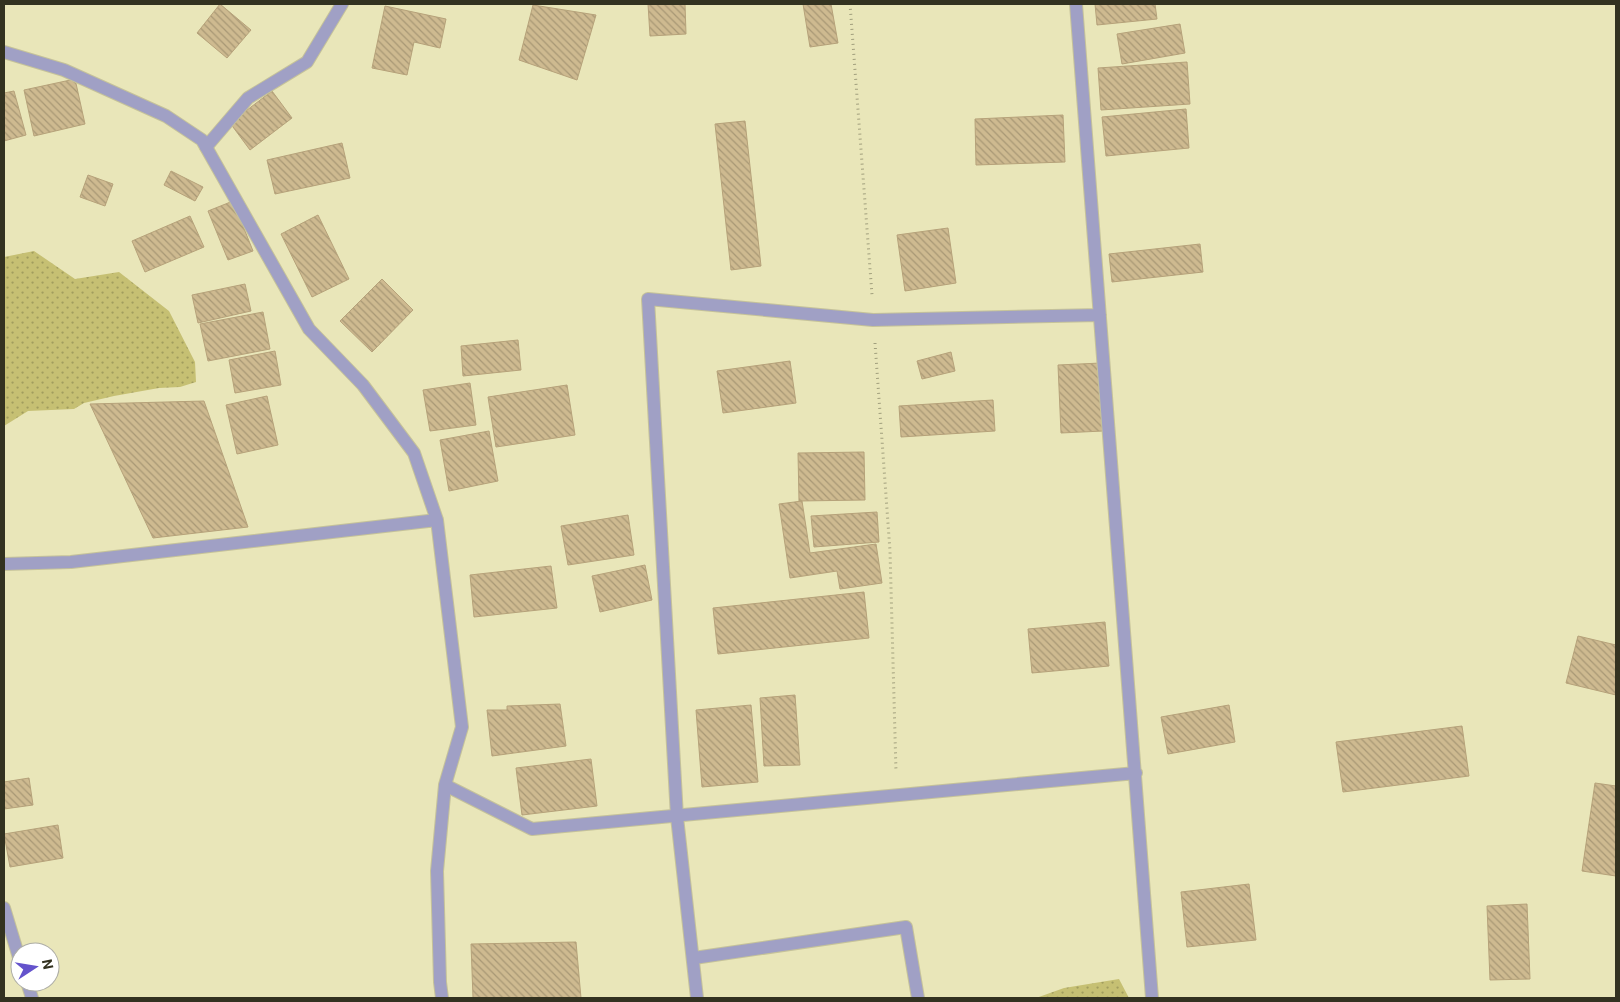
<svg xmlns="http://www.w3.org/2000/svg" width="1620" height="1002" font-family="Roboto,sans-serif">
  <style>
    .grass { fill: url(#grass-dots) }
    .building { fill: url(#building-back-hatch); stroke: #b6a27a }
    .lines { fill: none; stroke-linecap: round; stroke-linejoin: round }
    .service-casing { stroke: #c5c29a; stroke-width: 14 }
    .minor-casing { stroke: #c5c29a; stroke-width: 14 }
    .path { stroke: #a19f7d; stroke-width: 3; stroke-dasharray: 1 4; stroke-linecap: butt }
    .service { stroke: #a0a0c5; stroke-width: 12 }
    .minor { stroke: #a0a0c5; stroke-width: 12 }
  </style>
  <defs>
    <pattern id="grass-dots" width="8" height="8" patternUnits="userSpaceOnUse" patternTransform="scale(1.25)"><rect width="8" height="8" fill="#c6c073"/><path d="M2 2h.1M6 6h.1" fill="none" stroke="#a19d5e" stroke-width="1.8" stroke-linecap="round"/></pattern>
    <pattern id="building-back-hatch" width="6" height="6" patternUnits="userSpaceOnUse" patternTransform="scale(1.25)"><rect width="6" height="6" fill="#ceba90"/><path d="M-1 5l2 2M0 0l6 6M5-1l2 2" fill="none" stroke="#a89875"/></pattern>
  </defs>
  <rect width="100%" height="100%" fill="#e9e6b9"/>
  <path class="grass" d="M 34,251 L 75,279 L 119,272 L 169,311 L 195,362 L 196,382 L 180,387 L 159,388 L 114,396 L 84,403 L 74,409 L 28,411 L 4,426 L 4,257 Z
    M 1119,979 L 1129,998 L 1036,998 L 1064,988 Z"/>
  <path class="building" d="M 220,4 L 251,30 L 227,58 L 197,33 Z
    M 648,4 L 685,4 L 686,34 L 650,36 Z
    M 803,4 L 831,4 L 838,43 L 810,47 Z
    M 1095,4 L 1155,4 L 1157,19 L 1097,25 Z
    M 533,5 L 596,15 L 577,80 L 519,60 Z
    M 385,6 L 446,19 L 440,48 L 414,42 L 407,75 L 372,68 Z
    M 1180,24 L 1185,53 L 1122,64 L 1117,34 Z
    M 1187,62 L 1190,104 L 1101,110 L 1098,68 Z
    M 75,79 L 85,124 L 34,136 L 24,90 Z
    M 14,91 L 26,135 L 4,141 L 4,93 Z
    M 272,91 L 292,118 L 250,150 L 230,123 Z
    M 1186,109 L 1189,148 L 1106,156 L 1102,117 Z
    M 1063,115 L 1065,162 L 976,165 L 975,119 Z
    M 745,121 L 761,266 L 731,270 L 715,124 Z
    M 342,143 L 350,178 L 275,194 L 267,160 Z
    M 171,171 L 203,187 L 195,201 L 164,185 Z
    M 88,175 L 113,184 L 105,206 L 80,197 Z
    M 233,201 L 253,251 L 228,260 L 208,211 Z
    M 318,215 L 349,279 L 312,297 L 281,234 Z
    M 190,216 L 204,247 L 145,272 L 132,241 Z
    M 948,228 L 956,283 L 905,291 L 897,235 Z
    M 1200,244 L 1203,272 L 1112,282 L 1109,254 Z
    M 382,279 L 413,310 L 372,352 L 340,321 Z
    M 245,284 L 251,311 L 198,323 L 192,295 Z
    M 263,312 L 270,349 L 208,361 L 200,324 Z
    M 518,340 L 521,370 L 463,376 L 461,346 Z
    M 275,351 L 281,385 L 235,393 L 229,360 Z
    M 951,352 L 955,371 L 922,379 L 917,361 Z
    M 790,361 L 796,403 L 723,413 L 717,371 Z
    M 1101,363 L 1103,431 L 1061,433 L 1058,365 Z
    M 470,383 L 476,425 L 430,431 L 423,390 Z
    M 567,385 L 575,435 L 496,447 L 488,397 Z
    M 267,396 L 278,445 L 237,454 L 226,405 Z
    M 993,400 L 995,431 L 901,437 L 899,406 Z
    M 204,401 L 248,527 L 153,538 L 90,404 Z
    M 489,431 L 498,481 L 449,491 L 440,440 Z
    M 864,452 L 865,500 L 799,501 L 798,453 Z
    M 802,501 L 810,553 L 876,544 L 882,583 L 840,589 L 837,571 L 790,578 L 779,504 Z
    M 877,512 L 879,542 L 814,547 L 811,516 Z
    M 628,515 L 634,555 L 568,565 L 561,526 Z
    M 645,565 L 652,600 L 600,612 L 592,576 Z
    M 551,566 L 557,608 L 474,617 L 470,575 Z
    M 864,592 L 869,638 L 718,654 L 713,608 Z
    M 1105,622 L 1109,666 L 1032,673 L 1028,629 Z
    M 1578,636 L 1616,645 L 1616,695 L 1566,683 Z
    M 795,695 L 800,765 L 764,766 L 760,698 Z
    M 560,704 L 566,746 L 492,756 L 487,710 L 507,710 L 507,706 Z
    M 751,705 L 758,782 L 702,787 L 696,710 Z
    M 1229,705 L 1235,742 L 1168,754 L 1161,717 Z
    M 1462,726 L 1469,776 L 1343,792 L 1336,742 Z
    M 591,759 L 597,806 L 522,815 L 516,768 Z
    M 29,778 L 33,805 L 4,809 L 4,782 Z
    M 1595,783 L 1616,786 L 1616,876 L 1582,871 Z
    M 58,825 L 63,858 L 10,867 L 4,834 Z
    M 1249,884 L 1256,940 L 1187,947 L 1181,892 Z
    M 1527,904 L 1530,979 L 1490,980 L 1487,906 Z
    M 576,942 L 581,998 L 473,998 L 471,944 Z"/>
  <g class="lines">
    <g class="service-casing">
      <path id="service" d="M 206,147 L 248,98 L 307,62 L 342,4"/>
    </g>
    <g class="minor-casing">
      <path id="minor" d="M 1076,4 L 1152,998
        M 4,52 L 64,70 L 166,116 L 202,140 L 309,329 L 363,385 L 414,453 L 437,520 L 462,727 L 445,785 L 437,871 L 440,982 L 442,998
        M 4,564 L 71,562 L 437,520
        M 445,785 L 532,829 L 1136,773
        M 4,908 L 20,961
        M 694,958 L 906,927 L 918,998
        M 27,982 L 32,998
        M 697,998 L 677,817 L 648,299 L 873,320 L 1100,315"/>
    </g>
    <path class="path" d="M 850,4 L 872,295
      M 875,343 L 890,551 L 896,772"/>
    <use href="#service" class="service"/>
    <use href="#minor" class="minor"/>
  </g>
  <rect width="1620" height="1002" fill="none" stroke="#333220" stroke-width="10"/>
  <g transform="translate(35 967) rotate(78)"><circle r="24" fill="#ffffff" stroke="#adada6"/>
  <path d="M0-4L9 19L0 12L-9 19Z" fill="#6453cc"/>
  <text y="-8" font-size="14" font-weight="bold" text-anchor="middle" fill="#333220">N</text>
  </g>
</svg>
